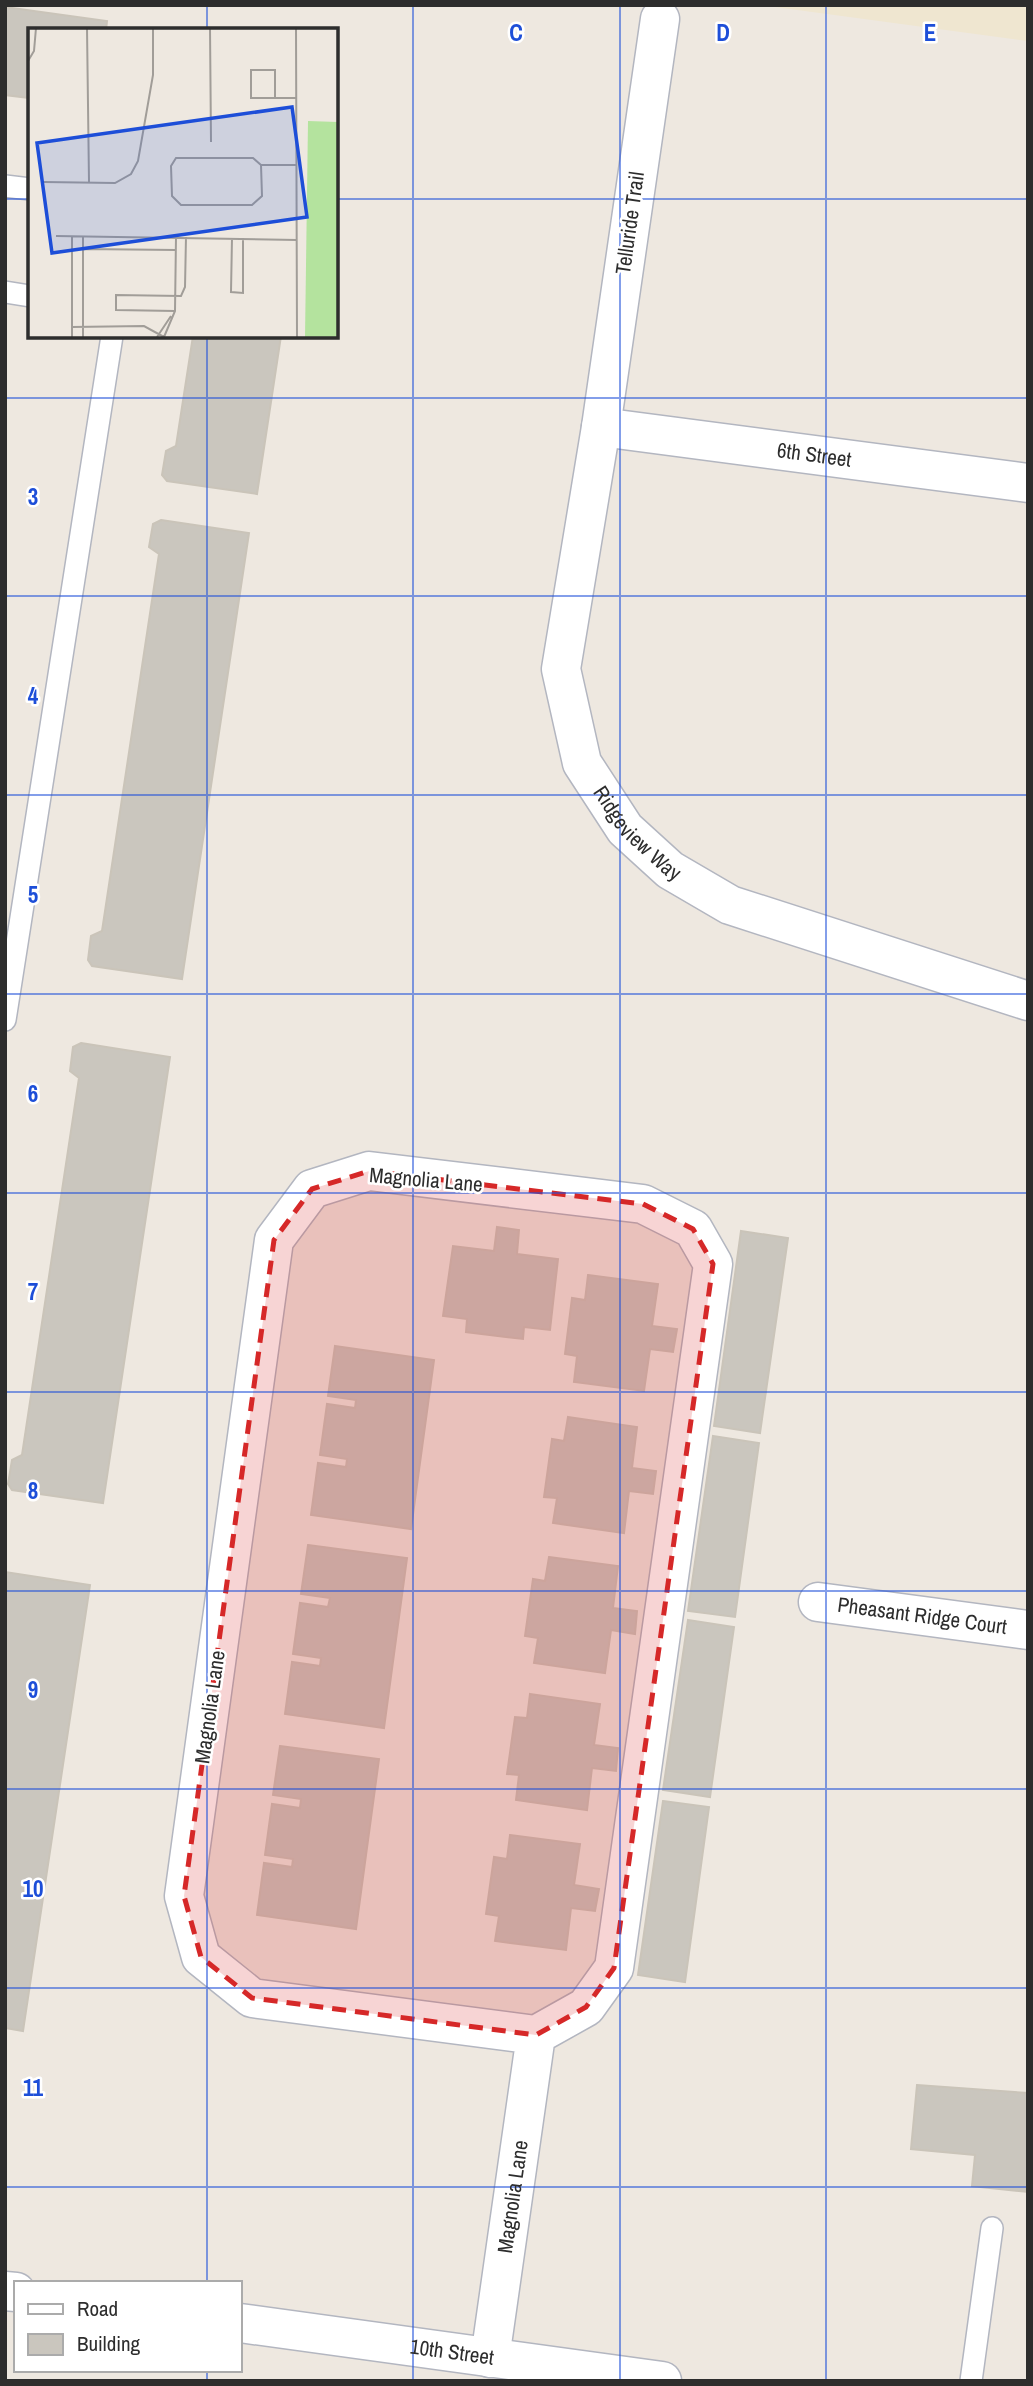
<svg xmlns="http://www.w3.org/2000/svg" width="1033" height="2386" font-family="'Archivo Narrow',sans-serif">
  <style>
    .education { fill: #efe6d0 }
    .building { fill: #cac6be; stroke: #cac4b9; stroke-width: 2 }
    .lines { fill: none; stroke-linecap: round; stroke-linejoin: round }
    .lane-casing { stroke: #b3b6c0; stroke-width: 24 }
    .street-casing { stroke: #b3b6c0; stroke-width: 41 }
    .secondary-casing { stroke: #b3b6c0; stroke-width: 41 }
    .lane { stroke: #fff; stroke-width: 21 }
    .street { stroke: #fff; stroke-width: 38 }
    .secondary { stroke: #fff; stroke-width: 38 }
    .marked { fill: #d62828; fill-opacity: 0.2; stroke: #d62828; stroke-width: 5; stroke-dasharray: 14 9; stroke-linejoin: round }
    .grid { fill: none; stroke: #1d4ed8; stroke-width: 2; stroke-opacity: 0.55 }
    .labels { text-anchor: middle; stroke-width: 5; stroke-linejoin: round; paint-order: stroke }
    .street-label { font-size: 21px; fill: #2d2d2d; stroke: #fff }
    .inset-road { fill: none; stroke: #a19d98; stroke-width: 2 }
    .view { fill: #1d4ed8; fill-opacity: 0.15; stroke: #1d4ed8; stroke-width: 3.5 }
    .inset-edge { fill: none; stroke: #2d2d2d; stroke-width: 3.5 }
    .grid-label { font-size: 23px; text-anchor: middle; font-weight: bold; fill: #1d4ed8; stroke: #fff; stroke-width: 5; stroke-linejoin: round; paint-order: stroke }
  </style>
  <rect width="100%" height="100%" fill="#eee8e0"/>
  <path class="education" d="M 761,5 L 1028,5 L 1028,41 Z"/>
  <path class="building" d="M 5,7 L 107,21 L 106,30 L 30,30 L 30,98 L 5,95 Z
    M 193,336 L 281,336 L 257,494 L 167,481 L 162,475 L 166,451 L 176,446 Z
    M 161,520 L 249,533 L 182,979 L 92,966 L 88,960 L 91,936 L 102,931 L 159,554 L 149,547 L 153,524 Z
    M 81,1043 L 170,1057 L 103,1503 L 12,1490 L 8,1484 L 12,1460 L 22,1455 L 79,1078 L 70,1071 L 73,1047 Z
    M 497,1227 L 519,1230 L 517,1254 L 558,1259 L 550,1330 L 524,1327 L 523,1339 L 466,1332 L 467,1319 L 443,1316 L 453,1246 L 494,1251 Z
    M 741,1231 L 788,1238 L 760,1433 L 714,1426 Z
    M 588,1275 L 658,1284 L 652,1326 L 677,1329 L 673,1352 L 650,1349 L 644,1391 L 574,1382 L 577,1356 L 565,1354 L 572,1298 L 585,1300 Z
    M 335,1346 L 434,1360 L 411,1529 L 311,1515 L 318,1463 L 346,1467 L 347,1459 L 320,1455 L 327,1404 L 355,1408 L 356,1400 L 328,1396 Z
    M 568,1417 L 637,1427 L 632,1468 L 656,1471 L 653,1494 L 629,1491 L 624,1533 L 553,1523 L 557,1498 L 544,1497 L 552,1439 L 564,1441 Z
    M 713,1436 L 759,1443 L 735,1617 L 688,1611 Z
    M 308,1545 L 407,1558 L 384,1728 L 285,1714 L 292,1662 L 320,1666 L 321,1658 L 293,1654 L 300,1603 L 328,1607 L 330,1598 L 301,1594 Z
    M 549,1557 L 618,1566 L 613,1608 L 637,1611 L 635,1634 L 611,1630 L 605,1673 L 534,1663 L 538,1638 L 525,1636 L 533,1579 L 545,1581 Z
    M 5,1572 L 90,1585 L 23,2031 L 5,2028 Z
    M 688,1620 L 734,1627 L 710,1797 L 663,1790 Z
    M 530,1694 L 600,1704 L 594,1745 L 618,1748 L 616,1771 L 592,1768 L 587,1810 L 516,1800 L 519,1775 L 507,1774 L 515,1717 L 527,1718 Z
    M 280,1746 L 379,1759 L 356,1929 L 257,1915 L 264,1863 L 292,1867 L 293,1859 L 265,1855 L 272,1804 L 300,1808 L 301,1799 L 273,1795 Z
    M 663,1801 L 709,1807 L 685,1982 L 638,1975 Z
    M 510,1835 L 580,1844 L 574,1885 L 599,1889 L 595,1911 L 571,1908 L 566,1950 L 495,1941 L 499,1916 L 486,1914 L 494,1857 L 507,1859 Z
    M 917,2085 L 1028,2093 L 1028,2192 L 972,2186 L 975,2155 L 911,2149 Z"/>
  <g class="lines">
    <g class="lane-casing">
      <path id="lane" d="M 5,186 L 30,189
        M 5,292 L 30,296
        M 5,1020 L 112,336
        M 971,2381 L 992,2228"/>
    </g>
    <g class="street-casing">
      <g id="street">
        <path id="s1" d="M 660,19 L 601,427 L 561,669 L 582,763 L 625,829 L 670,870 L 730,905 L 1028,1001"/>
        <path id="s2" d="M 601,427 L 1028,483"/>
        <path id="s3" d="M 818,1602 L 1028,1630"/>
        <path id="s4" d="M 490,2358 L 536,2035 L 586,2007 L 614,1968 L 713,1264 L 693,1229 L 643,1204 L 369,1171 L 312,1189 L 274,1240 L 184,1896 L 201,1957 L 252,1998 L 536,2035"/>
      </g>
    </g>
    <g class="secondary-casing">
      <g id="secondary">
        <path d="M 5,2291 L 16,2292"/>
        <path id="s5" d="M 240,2323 L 662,2381"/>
      </g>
    </g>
    <use href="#lane" class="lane"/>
    <use href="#street" class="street"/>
    <use href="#secondary" class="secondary"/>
  </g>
  <path class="marked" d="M 369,1171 L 643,1204 L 693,1229 L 713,1264 L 614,1968 L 586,2007 L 536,2035 L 252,1998 L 201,1957 L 184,1896 L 274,1240 L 312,1189 Z"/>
  <path class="grid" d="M 207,5 L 207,30M 413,5 L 413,2381M 620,5 L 620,2381M 826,5 L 826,2381M 5,199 L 30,199M 336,199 L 1028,199M 207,336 L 207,2283M 5,398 L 1028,398M 5,596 L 1028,596M 5,795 L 1028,795M 5,994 L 1028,994M 5,1193 L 1028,1193M 5,1392 L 1028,1392M 5,1591 L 1028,1591M 5,1789 L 1028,1789M 5,1988 L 1028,1988M 5,2187 L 1028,2187M 207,2370 L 207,2381"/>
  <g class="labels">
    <g class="street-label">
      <text transform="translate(630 223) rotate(-82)" y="7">Telluride Trail</text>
      <text dy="7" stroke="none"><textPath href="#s2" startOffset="215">6th Street</textPath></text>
      <text dy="7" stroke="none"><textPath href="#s1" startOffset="844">Ridgeview Way</textPath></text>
      <text transform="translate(426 1180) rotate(5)" y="7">Magnolia Lane</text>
      <text dy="7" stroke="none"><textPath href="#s3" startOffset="105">Pheasant Ridge Court</textPath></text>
      <text transform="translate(210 1707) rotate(-82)" y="7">Magnolia Lane</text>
      <text dy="7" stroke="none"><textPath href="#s4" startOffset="163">Magnolia Lane</textPath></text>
      <text dy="7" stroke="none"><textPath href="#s5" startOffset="214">10th Street</textPath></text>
    </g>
  </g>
  <g transform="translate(28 28)">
    <rect width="310" height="310" fill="#eee8e0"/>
    <path d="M 280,93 L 310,94 L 310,309 L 277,309 Z" fill="#b4e39e"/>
    <path class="inset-road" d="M 59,0 L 61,154M 182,0 L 183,114M 268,0 L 269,309M 310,13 L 310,47M 0,33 L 6,23 L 8,0M 247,70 L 247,42 L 223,42 L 223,70 L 268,70M 233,137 L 234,168 L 224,177 L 153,177 L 144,168 L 143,138 L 148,130 L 225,130 L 233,137 L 269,137M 16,154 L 87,155 L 103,146 L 110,133 L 125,47 L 125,0M 28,208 L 269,212M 55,208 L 55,309M 204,210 L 203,264 L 215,265 L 215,210M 55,221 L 148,222M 147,283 L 88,282 L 88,267 L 153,268 L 157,259 L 158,209M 44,299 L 116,298 L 136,309 L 147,283 L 148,209M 44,309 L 44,208M 129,309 L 143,288"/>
    <path class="view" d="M 264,79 L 279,189 L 24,225 L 9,115 Z"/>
    <rect width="310" height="310" class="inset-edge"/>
  </g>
  <g class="grid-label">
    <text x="516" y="41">C</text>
    <text x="723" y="41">D</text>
    <text x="930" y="41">E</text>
    <text x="33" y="505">3</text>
    <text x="33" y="704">4</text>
    <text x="33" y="903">5</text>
    <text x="33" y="1102">6</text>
    <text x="33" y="1300">7</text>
    <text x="33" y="1499">8</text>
    <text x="33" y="1698">9</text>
    <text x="33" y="1897">10</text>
    <text x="33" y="2096">11</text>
  </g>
  <rect width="1033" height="2386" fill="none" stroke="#2d2d2d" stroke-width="14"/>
  <rect x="14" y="2281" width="228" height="91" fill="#ffffff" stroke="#ababab" stroke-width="2"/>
  <rect x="28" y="2304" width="35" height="10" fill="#ffffff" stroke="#ababab" stroke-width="2"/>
  <text x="77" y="2316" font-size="21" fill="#2d2d2d">Road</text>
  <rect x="28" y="2334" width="35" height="21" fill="#cac6be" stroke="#ababab" stroke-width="2"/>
  <text x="77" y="2351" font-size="21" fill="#2d2d2d">Building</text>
</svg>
